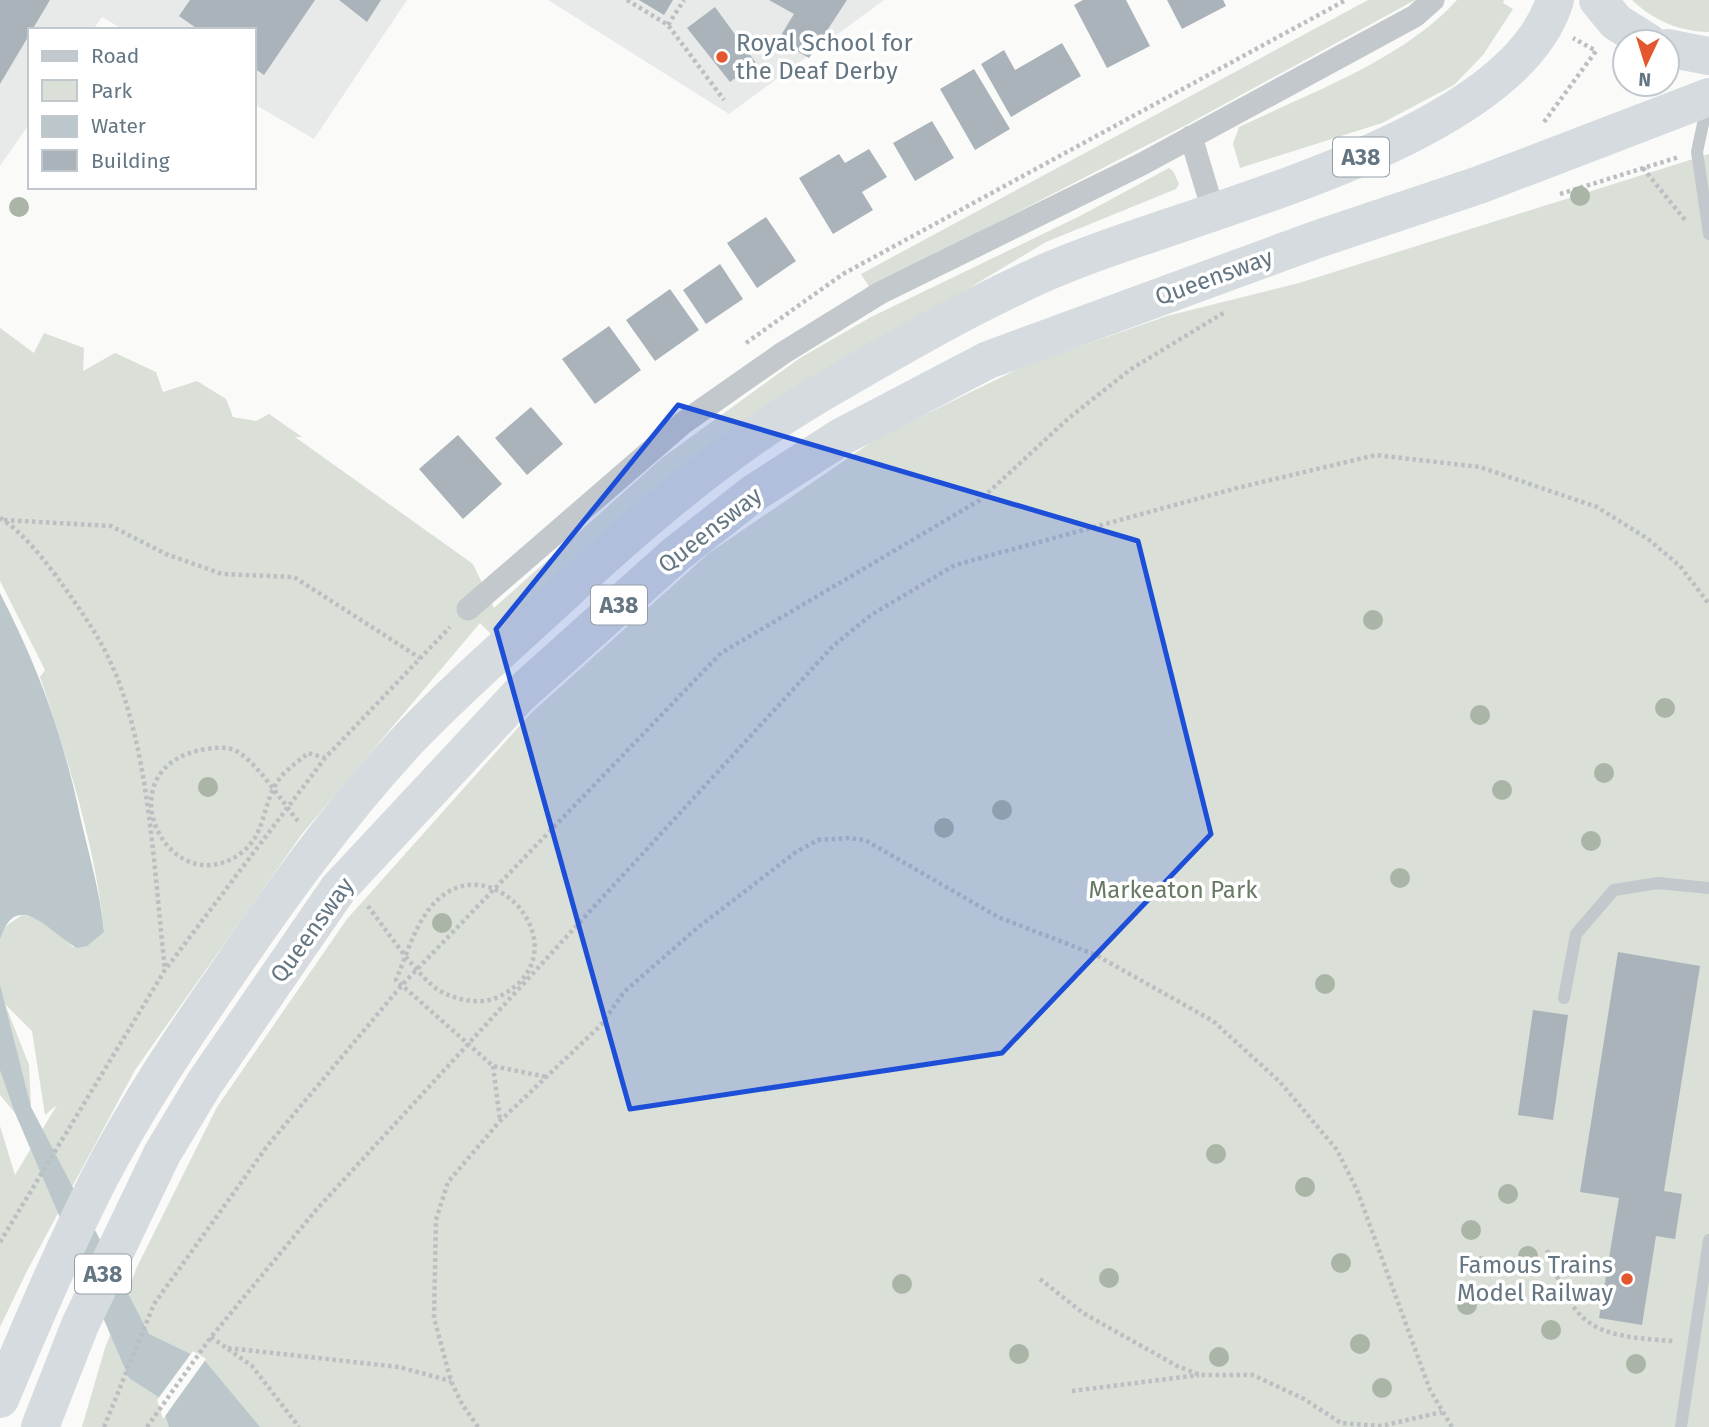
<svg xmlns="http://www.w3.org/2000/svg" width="1709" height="1427" font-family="'Fira Sans',sans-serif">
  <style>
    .built { fill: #e8e9e9 }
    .green { fill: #dadfd7 }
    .water { fill: #bbc7cb }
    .pier { fill: #fafaf8 }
    .building { fill: #aab3b9 }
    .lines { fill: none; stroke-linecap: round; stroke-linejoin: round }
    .path { stroke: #bbbfc2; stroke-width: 4.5; stroke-dasharray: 3.5 3.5; stroke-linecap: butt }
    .lane { stroke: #c3c8cc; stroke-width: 12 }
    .street { stroke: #c3c8cc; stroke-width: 23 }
    .highway { stroke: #d6dbdf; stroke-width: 38 }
    .tree { fill: #aab4a7 }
    .marked { fill: #1d4ed8; fill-opacity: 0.2; stroke: #1d4ed8; stroke-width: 5; stroke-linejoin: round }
    .poi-dot { fill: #e4572e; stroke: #fff; stroke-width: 2.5 }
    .labels { text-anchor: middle; stroke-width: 7; stroke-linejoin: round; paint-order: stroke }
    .shield { fill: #fff; stroke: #939fa8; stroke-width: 2 }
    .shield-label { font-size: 23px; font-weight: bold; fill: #657683 }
    .poi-label { font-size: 24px; fill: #657683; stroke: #fff; text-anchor: start }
    .street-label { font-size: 24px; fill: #657683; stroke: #fff }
    .park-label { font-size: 24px; fill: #687a64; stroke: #fff }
  </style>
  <rect width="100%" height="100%" fill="#fafaf8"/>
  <path class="built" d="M 0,0 L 407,0 L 314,139 L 254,104 L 254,30 L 124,30 L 102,17 L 93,30 L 30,30 L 30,123 L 0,166 Z
    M 548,0 L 884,0 L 729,114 Z"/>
  <path class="green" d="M 1368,0 L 1415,0 L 1188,124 L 870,288 L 861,274 Z
    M 1457,0 L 1504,0 L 1503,3 L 1513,9 L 1483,55 L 1454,85 L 1382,123 L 1240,168 L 1233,144 L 1239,127 C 1310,93 1404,59 1457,0 Z
    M 1632,0 L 1709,0 L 1709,32 C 1680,32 1653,20 1632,0 Z
    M 1709,154 L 1709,1427 L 82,1427 L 105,1348 L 137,1267 L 217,1107 L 347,919 L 531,713 L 709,553 L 879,437 L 1024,366 L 1167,316 L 1299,283 Z
    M 1169,168 L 1173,171 L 1179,184 L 1176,189 L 1046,242 L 909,324 L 493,636 L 480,623 L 302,834 L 135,1070 L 27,1271 L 0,1327 L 0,1126 L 15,1175 L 57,1105 L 45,1115 L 32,1031 L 5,1004 L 29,1065 L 31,1107 L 15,1113 L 0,1095 L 0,940 L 3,928 L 22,915 L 40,919 L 73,947 L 104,931 C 95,844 68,760 40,677 L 45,670 L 0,581 L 0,328 L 34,353 L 44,333 L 84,348 L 83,371 L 115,353 L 156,372 L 163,392 L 197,381 L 226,399 L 233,417 L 256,421 L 269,414 L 302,437 L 295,437 L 473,564 L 494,608 L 662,458 L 800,358 L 871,317 L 1080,216 Z"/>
  <path class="water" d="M 0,593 C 38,667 63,735 80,816 C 89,855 100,891 104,932 L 87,946 L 77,948 C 53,936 16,885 0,940 Z
    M 0,985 L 31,1107 L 149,1334 L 205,1361 L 260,1427 L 169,1427 L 160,1398 L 129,1378 L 15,1113 L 0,1070 Z"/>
  <path class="pier" d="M 193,1351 L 206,1359 L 163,1419 L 157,1400 Z"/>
  <path class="building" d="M 0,0 L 50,0 L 0,84 Z
    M 190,0 L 315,0 L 264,75 L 254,68 L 254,30 L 199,30 L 179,16 Z
    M 339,0 L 381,0 L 367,22 Z
    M 639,0 L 673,0 L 664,15 Z
    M 769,0 L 847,0 L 809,58 L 778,40 L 794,14 Z
    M 1083,0 L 1126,0 L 1150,46 L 1107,68 L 1074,5 Z
    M 1167,0 L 1223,0 L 1226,6 L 1182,29 Z
    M 715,7 L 756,63 L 730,82 L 687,28 Z
    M 1062,43 L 1081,76 L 1011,117 L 981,64 L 1004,50 L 1015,70 Z
    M 974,69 L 1010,129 L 975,150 L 940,89 Z
    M 932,121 L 954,158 L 915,181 L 893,143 Z
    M 869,149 L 887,177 L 862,192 L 873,210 L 833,234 L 799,178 L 839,154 L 845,163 Z
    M 766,217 L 796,261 L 757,288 L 727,243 Z
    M 720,264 L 743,299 L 706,324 L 683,290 Z
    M 670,289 L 699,330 L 655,361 L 626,320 Z
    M 609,326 L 641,370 L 595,404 L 562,359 Z
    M 531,407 L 563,444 L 527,475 L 495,438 Z
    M 458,435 L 502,484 L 463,519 L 419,469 Z
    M 1618,952 L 1700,966 L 1664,1191 L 1682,1194 L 1675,1239 L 1656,1236 L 1642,1325 L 1599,1318 L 1619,1198 L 1580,1192 Z
    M 1533,1010 L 1568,1015 L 1553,1120 L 1518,1115 Z"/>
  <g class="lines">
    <path class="path" d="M 627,0 L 668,25 L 724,100
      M 668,25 L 684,0
      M 1544,122 L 1596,51 L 1573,38
      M 1643,168 L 1685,220
      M 1560,194 L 1679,157
      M 746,343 L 843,274 L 1346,0
      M 0,518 C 23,532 46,562 62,584 C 79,608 97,633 110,661 C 150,746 154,875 165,969
      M 4,520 L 111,526 L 166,554 L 222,574 L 294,577 L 420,658
      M 298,821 C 282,802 259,765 238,752 C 227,745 208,748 196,751 C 104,776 171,905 241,853 C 267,834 262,801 280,778 C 287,769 299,761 308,753 L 325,758
      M 368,906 C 384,927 420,980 440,991 C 459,1001 483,1006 502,995 C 586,950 488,836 430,908 C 414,928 406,956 396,980 L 493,1066 L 547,1077
      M 493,1066 L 500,1120
      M 0,1242 L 165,970 L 325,758 L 450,627
      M 1547,1250 C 1574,1329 1593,1336 1674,1341
      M 1040,1279 L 1083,1313 L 1177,1366 L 1200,1375 L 1253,1375 L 1304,1399 L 1341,1423 L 1381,1426 L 1442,1412
      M 211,1337 L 252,1366 L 299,1427
      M 228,1348 L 399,1367 L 451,1381
      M 1072,1391 L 1199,1375
      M 104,1427 L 154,1304 L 268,1145 L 402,985 L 721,653 L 980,500 L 1070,417 L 1131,369 L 1225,312
      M 147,1427 L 211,1337 L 316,1210 L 833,646 L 871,615 L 955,565 L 1237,488 L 1376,455 L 1480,467 L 1597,507 L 1648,539 L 1680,566 L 1709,604
      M 478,1427 L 462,1404 L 451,1381 L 434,1318 L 436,1220 L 448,1182 L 500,1121 L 601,1025 L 624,992 L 696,929 L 796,852 L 818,840 L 849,838 L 865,840 L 998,917 L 1096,955 L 1213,1021 L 1280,1082 L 1337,1150 L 1357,1190 L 1430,1390 L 1452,1427"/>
    <path class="lane" d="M 1707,105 L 1697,152 L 1709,234
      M 1564,998 L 1576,934 L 1614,890 L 1658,883 L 1709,888
      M 1681,1427 L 1709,1240"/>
    <path class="street" d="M 1191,137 L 1213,210
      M 468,609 L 683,423 L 783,353 L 880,293 L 1142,164 L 1415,16 L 1433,0"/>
    <path class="highway" d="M 1598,0 L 1616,22 L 1648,42
      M 1667,48 L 1709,56
      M 0,1399 C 31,1326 62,1252 98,1181 C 135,1109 179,1043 225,977 C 280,896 337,817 404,744 C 451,694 504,648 554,602 C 636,526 722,451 819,394 C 891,352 964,309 1040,275 C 1172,214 1509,148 1555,0
      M 40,1427 L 80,1325 L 162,1154 L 204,1084 L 338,889 L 520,694 L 675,555 L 754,493 L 841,437 L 988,360 L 1318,239 L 1479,185 L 1709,97"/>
  </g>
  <g class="tree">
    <circle cx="1580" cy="196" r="10"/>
    <circle cx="19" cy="207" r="10"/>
    <circle cx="1373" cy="620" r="10"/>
    <circle cx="1665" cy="708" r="10"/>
    <circle cx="1480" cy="715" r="10"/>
    <circle cx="1604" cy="773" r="10"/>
    <circle cx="208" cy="787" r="10"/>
    <circle cx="1502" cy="790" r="10"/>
    <circle cx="1002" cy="810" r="10"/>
    <circle cx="944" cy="828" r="10"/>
    <circle cx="1591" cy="841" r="10"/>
    <circle cx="1400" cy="878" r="10"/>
    <circle cx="442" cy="923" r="10"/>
    <circle cx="1325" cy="984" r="10"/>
    <circle cx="1216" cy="1154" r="10"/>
    <circle cx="1305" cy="1187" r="10"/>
    <circle cx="1508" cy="1194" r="10"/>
    <circle cx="1471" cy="1230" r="10"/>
    <circle cx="1528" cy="1256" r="10"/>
    <circle cx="1341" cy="1263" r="10"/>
    <circle cx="1483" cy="1266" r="10"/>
    <circle cx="1109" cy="1278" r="10"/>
    <circle cx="902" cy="1284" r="10"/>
    <circle cx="1467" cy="1305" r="10"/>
    <circle cx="1551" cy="1330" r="10"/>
    <circle cx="1360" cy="1344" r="10"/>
    <circle cx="1019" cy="1354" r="10"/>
    <circle cx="1219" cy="1357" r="10"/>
    <circle cx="1636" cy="1364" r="10"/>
    <circle cx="1382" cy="1388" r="10"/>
  </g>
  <path class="marked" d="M 678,405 L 1138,541 L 1211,834 L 1002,1053 L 630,1109 L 496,629 Z"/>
  <g class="poi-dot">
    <circle cx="722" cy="57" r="7"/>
    <circle cx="1627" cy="1279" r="7"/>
  </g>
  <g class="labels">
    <g class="shield">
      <rect x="1333" y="137.5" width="56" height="39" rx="5"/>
      <rect x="591" y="585.5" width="56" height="39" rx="5"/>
      <rect x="75" y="1254.5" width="56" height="39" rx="5"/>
    </g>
    <g class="shield-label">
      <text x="1361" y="165">A38</text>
      <text x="619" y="613">A38</text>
      <text x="103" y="1282">A38</text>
    </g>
    <g class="poi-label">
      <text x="736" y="51">Royal School for<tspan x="736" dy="28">the Deaf Derby</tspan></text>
      <text x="1613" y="1273" text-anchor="end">Famous Trains<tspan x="1613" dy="28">Model Railway</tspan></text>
    </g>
    <g class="street-label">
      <text transform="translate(1214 277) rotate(-20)" y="8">Queensway</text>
      <text transform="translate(710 530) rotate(-38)" y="8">Queensway</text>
      <text transform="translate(312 930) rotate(-54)" y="8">Queensway</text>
    </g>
    <g class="park-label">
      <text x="1173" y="898">Markeaton Park</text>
    </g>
  </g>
  <rect x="28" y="28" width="228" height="161" fill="#ffffff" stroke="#c1c8cd" stroke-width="2"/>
  <rect x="42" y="51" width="35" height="10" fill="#c3c8cc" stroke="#c1c8cd" stroke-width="2"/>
  <text x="91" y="63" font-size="21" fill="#657683">Road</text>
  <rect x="42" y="80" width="35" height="21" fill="#dadfd7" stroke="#c1c8cd" stroke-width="2"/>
  <text x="91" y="98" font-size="21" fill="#657683">Park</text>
  <rect x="42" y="116" width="35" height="21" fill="#bbc7cb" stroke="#c1c8cd" stroke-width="2"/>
  <text x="91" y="133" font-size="21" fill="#657683">Water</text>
  <rect x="42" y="150" width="35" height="21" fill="#aab3b9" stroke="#c1c8cd" stroke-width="2"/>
  <text x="91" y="168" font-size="21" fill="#657683">Building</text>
  <g transform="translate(1646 63) rotate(184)"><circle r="33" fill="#ffffff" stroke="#c1c8cd" stroke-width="2"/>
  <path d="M0-5L12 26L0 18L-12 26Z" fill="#e4572e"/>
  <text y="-10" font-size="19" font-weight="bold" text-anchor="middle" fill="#657683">N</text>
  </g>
</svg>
